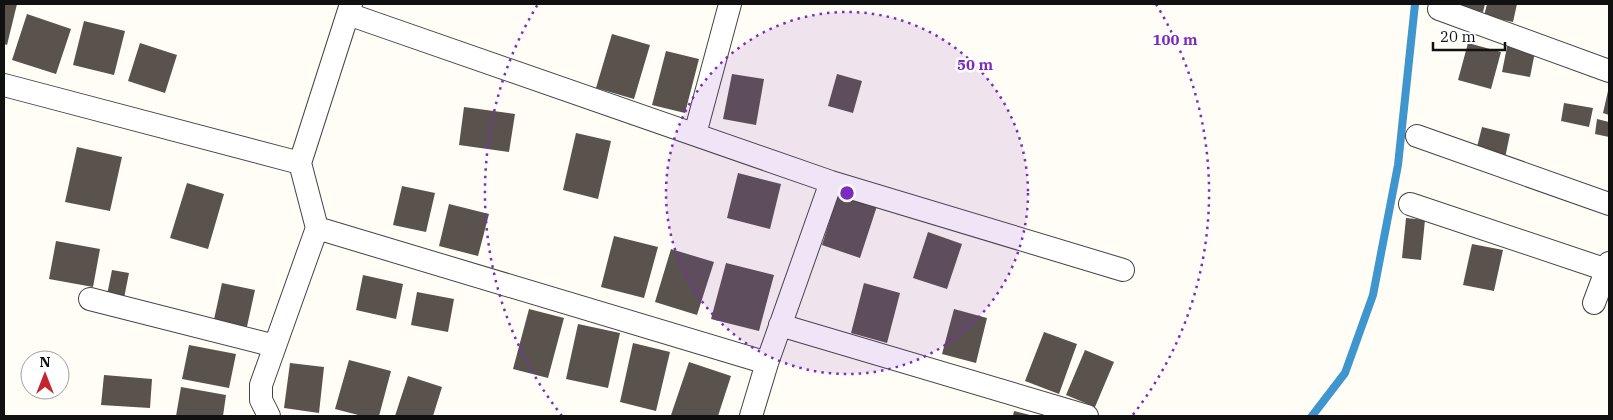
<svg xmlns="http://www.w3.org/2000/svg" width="1613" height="420" font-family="'IBM Plex Serif',serif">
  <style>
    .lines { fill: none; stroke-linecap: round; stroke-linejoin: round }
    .stream { stroke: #3f96cf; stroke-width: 8 }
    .building { fill: #5a524d }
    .street-casing { stroke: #444; stroke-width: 24 }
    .street { stroke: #fff; stroke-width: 22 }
    .ring { fill: none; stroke: #7b2cbf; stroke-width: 2.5; stroke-dasharray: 2.5 5 }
    .centre { fill: #7b2cbf; stroke: #fff; stroke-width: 2.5 }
    .ring-label { font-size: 15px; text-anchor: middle; font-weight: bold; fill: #7b2cbf; stroke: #fff; stroke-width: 5; stroke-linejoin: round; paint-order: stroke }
  </style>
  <rect width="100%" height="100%" fill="#fffdf5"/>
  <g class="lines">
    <path class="stream" d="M 1312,416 L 1345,373 L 1373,295 L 1398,165 L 1415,4"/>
  </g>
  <path class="building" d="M 4,4 L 17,4 L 7,45 L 4,44 Z
    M 1451,4 L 1485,4 L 1483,12 L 1451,7 Z
    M 1487,4 L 1517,4 L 1513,22 L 1484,16 Z
    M 27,14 L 71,29 L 56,74 L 12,60 Z
    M 84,21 L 125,31 L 114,75 L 73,65 Z
    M 612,34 L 650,45 L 634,99 L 596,88 Z
    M 1508,42 L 1536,47 L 1530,77 L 1502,72 Z
    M 140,43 L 177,55 L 165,93 L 128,81 Z
    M 1468,43 L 1501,52 L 1491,89 L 1458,80 Z
    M 666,51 L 699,59 L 685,113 L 652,105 Z
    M 732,74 L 764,79 L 756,125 L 723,119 Z
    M 837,74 L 862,81 L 853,113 L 828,106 Z
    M 1608,91 L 1609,91 L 1609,115 L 1603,113 Z
    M 1564,103 L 1593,108 L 1589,127 L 1561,121 Z
    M 464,107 L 515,114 L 509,152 L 459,145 Z
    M 1597,119 L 1609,122 L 1609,137 L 1595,134 Z
    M 1482,127 L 1510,134 L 1505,158 L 1476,151 Z
    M 576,133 L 611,141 L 598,199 L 563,190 Z
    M 77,147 L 122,157 L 110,211 L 65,202 Z
    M 738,173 L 781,184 L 770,229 L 727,218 Z
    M 187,183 L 224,194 L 208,249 L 170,238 Z
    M 402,186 L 435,193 L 426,232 L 393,225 Z
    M 838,194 L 877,206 L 860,258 L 822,245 Z
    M 449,204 L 489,214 L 478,256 L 439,246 Z
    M 1406,218 L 1425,220 L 1421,260 L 1402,258 Z
    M 928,232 L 962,244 L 947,289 L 913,278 Z
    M 614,236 L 658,247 L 644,298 L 601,287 Z
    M 56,241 L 100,249 L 93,287 L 49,279 Z
    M 1472,244 L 1503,250 L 1494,291 L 1463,285 Z
    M 671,249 L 714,262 L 697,315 L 655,302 Z
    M 726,263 L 774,275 L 759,331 L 711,319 Z
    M 112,270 L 129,273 L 124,298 L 107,295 Z
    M 363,275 L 403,284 L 396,319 L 356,310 Z
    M 222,283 L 255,290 L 246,331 L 213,324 Z
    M 864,283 L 900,293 L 887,343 L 851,333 Z
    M 417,292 L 454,299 L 448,332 L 411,325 Z
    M 529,309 L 564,318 L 548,378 L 513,369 Z
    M 954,309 L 987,318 L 976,363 L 942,354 Z
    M 578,324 L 620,333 L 608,388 L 566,379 Z
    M 1044,332 L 1077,344 L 1059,394 L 1025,381 Z
    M 633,343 L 670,352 L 656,411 L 620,402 Z
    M 189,345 L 236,354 L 229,388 L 182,379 Z
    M 1085,350 L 1114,362 L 1095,407 L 1066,395 Z
    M 349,360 L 391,371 L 379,416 L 362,416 L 335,409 Z
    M 689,362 L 731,376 L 718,416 L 675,416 L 671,415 Z
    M 290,363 L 324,367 L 319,413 L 284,408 Z
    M 104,375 L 152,379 L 150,408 L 101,405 Z
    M 408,376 L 442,387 L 433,416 L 395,416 Z
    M 181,387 L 226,395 L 223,416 L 176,416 Z
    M 1014,411 L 1034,416 L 1013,416 Z"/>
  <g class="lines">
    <g class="street-casing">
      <path id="street" d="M 1439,9 L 1609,71
        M 348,14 L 831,182 L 1123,270
        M 4,85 L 300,163 L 351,4
        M 695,134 L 730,4
        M 1417,136 L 1609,204
        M 300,163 L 317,228 L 767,363
        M 1410,204 L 1607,270
        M 90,299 L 275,346
        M 1594,303 L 1609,263
        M 780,325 L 1087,416
        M 269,416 L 261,400 L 261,385 L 317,228
        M 751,416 L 767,363 L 831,182"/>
    </g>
    <use href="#street" class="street"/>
  </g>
  <circle cx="847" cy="193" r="181" fill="#7b2cbf" fill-opacity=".12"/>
  <g class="ring">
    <circle cx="847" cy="193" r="181"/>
    <path d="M562 416A362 362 0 0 1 538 4M1156 4A362 362 0 0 1 1132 416"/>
  </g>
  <circle cx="847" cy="193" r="8" class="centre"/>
  <g class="ring-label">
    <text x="1175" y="45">100 m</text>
    <text x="975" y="70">50 m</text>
  </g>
  <rect width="1613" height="420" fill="none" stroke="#111111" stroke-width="10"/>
  <g transform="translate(45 375)"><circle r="24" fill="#ffffff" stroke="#a0a0a0"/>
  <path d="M0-4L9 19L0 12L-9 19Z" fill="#c4262e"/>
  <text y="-8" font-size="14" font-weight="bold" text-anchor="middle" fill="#111111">N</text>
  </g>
  <path d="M1433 42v8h72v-8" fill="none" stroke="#111111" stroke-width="2.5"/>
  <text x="1440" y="42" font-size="15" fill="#111111" stroke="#ffffff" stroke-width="4" paint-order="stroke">20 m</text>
</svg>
